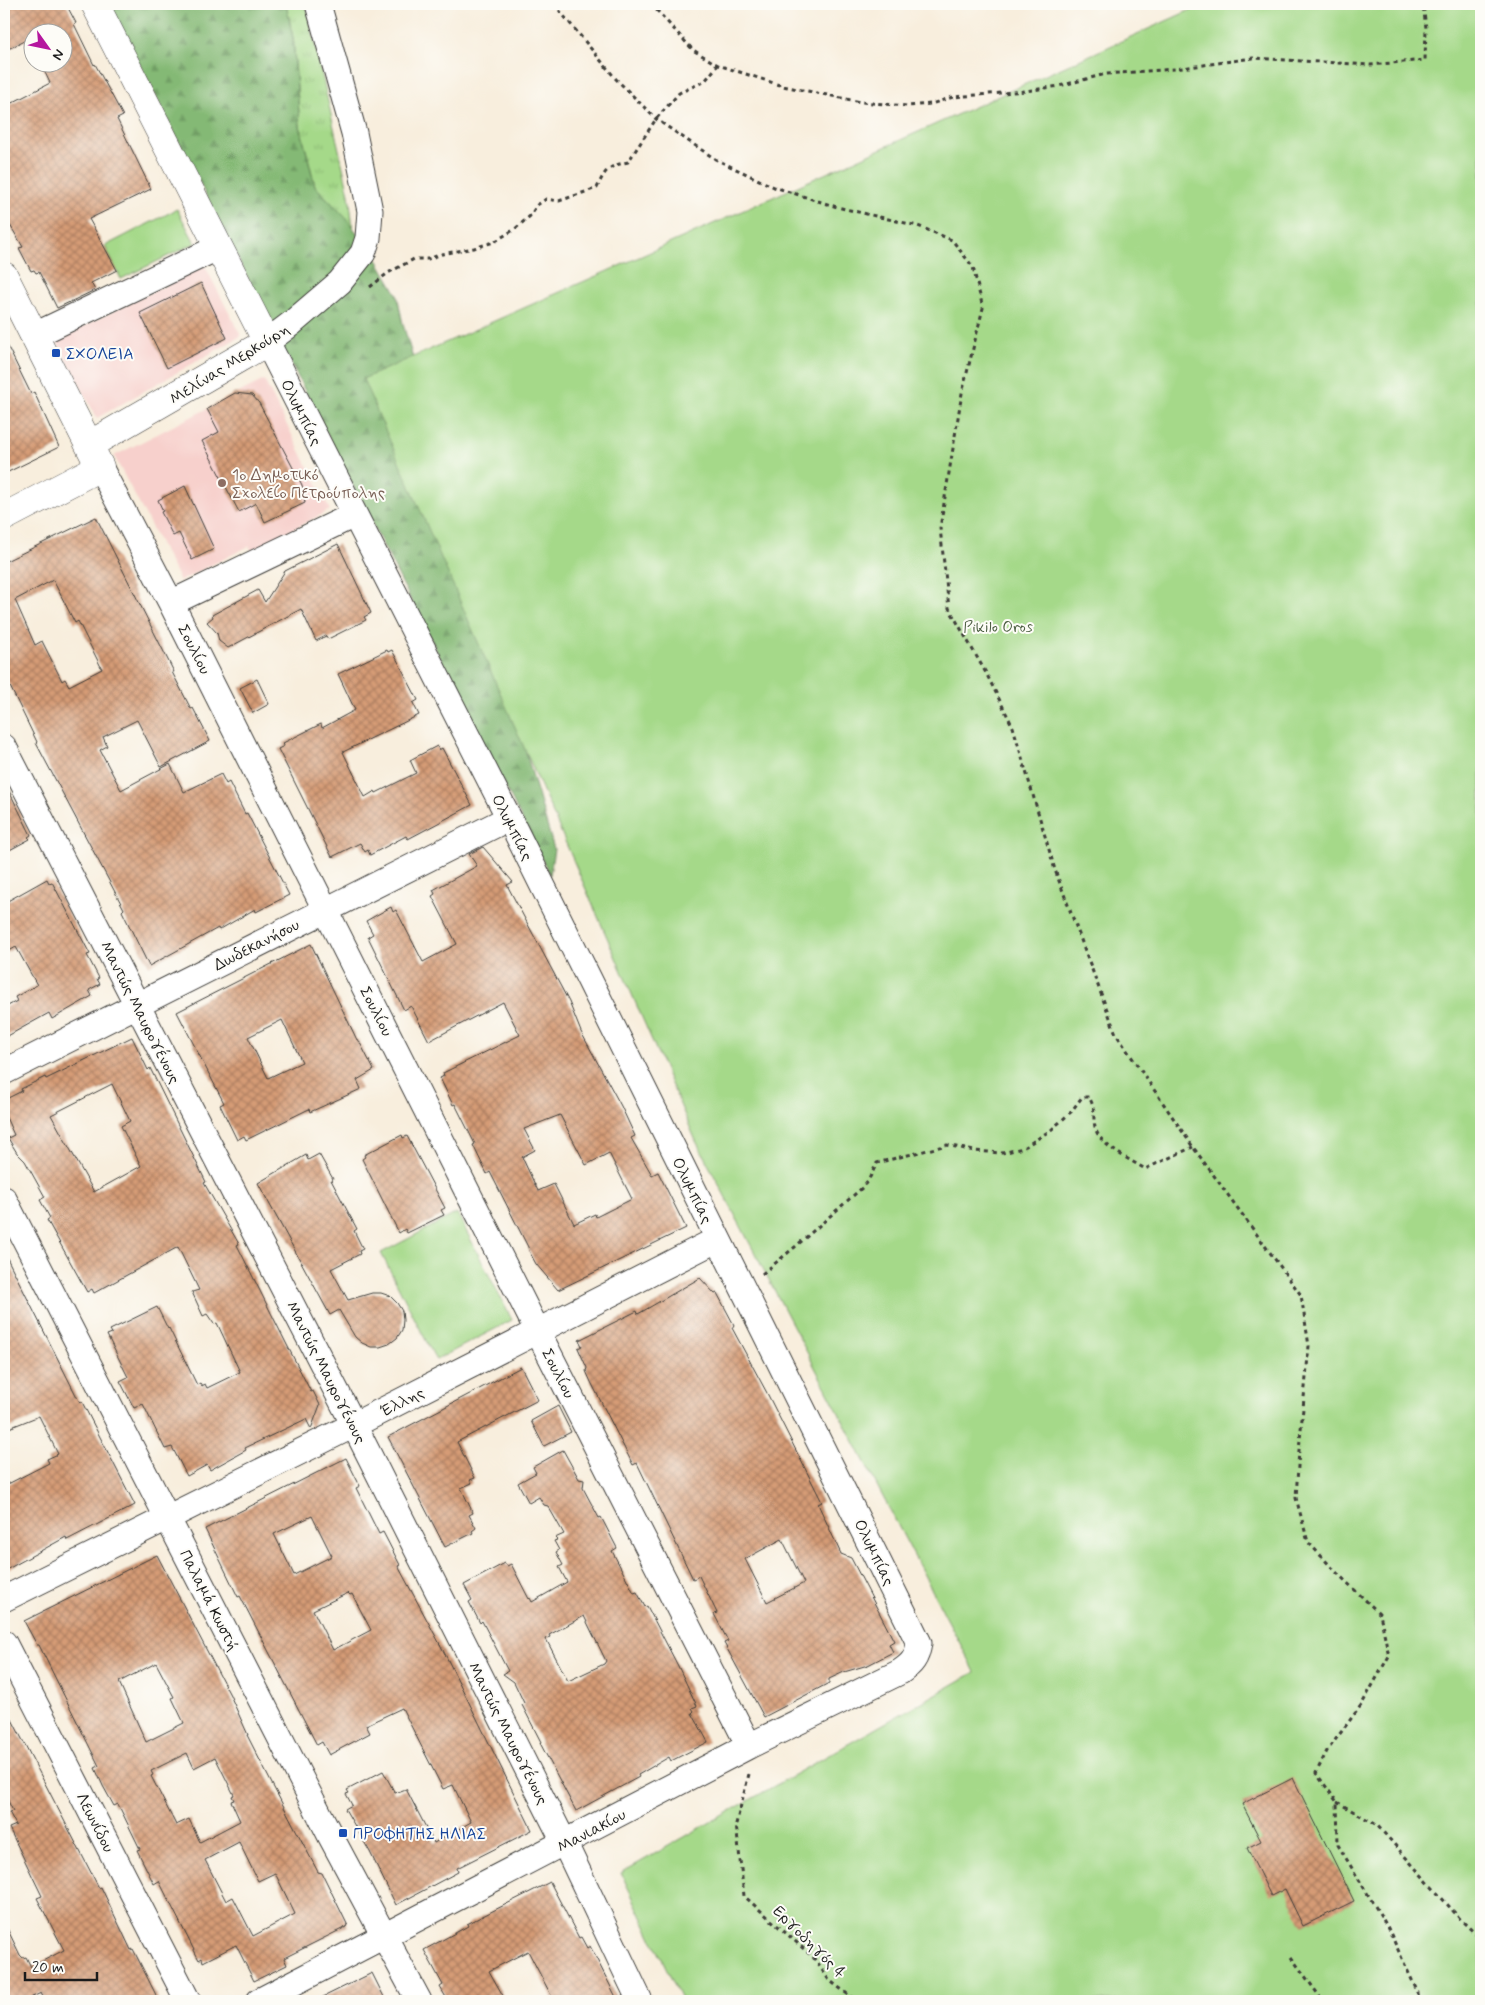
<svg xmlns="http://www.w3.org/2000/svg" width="1485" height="2005" font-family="Mynerve,sans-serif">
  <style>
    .built { fill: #f7d0cc }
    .grass { fill: url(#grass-tufts); stroke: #607a52 }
    .forest { fill: url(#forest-firs); stroke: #506a48 }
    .green { fill: #a5d989; stroke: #607a52 }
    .building { fill: url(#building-cross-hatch); fill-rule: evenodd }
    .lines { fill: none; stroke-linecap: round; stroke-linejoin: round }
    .street-casing { stroke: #3d3c39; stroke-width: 27 }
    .secondary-casing { stroke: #3d3c39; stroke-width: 29 }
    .path { stroke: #3d3c39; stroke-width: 3; stroke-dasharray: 4 4; stroke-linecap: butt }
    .street { stroke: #fff; stroke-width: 25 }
    .secondary { stroke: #fff; stroke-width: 28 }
    .transit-dot { fill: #1a4fb4; stroke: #fdfcf7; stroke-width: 2 }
    .education-dot { fill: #8d6e63; stroke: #fdfcf7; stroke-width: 2 }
    .labels { text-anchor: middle; stroke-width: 4; stroke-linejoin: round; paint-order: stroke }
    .transit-label { font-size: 16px; fill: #164399; stroke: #fdfcf7; text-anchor: start }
    .street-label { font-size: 16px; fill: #1c1c1c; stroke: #fdfcf7 }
    .education-label { font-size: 16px; fill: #785e54; stroke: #fdfcf7; text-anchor: start }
    .park-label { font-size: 16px; fill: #4c5e42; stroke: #fdfcf7 }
  </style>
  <defs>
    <pattern id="grass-tufts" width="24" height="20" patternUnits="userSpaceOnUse" patternTransform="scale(1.25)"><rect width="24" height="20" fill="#a5d989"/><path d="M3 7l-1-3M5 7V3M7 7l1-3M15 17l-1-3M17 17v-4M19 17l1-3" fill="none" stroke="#8dba76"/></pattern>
    <pattern id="forest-firs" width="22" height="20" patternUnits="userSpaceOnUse" patternTransform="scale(1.25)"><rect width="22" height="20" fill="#84b975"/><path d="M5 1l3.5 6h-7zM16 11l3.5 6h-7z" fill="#719e65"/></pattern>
    <pattern id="building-cross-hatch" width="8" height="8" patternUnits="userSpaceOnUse" patternTransform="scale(1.25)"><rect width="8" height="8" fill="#d59b76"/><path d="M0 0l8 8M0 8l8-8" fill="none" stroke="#ac7e60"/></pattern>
  </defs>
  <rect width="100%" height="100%" fill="#fdfcf7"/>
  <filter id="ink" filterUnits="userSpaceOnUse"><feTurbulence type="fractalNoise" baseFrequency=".02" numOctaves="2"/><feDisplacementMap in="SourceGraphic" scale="10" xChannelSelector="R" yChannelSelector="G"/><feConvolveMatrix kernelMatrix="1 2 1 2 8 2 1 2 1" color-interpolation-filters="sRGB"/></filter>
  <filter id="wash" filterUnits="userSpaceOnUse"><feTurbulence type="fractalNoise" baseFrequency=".0096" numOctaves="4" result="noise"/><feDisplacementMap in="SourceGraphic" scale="20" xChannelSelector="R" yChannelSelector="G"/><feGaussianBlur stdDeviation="1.12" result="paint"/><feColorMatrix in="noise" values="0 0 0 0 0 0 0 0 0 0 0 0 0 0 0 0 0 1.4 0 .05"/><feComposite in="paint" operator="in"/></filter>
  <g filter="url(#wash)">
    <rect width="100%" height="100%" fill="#f8eedd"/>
    <path class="built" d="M 205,266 L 241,336 L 97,418 L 56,340 Z
      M 264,380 L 330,510 L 252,551 L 249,546 L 180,581 L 114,456 Z"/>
    <path class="grass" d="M 286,4 L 306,4 L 349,194 L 353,227 L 315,186 L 300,126 L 293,38 Z"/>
    <path class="forest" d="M 109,4 L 286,4 L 293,38 L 300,126 L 315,186 L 346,218 L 378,261 L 397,294 L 403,324 L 507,680 L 524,746 L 554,849 L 550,875 Z"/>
    <path class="green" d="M 1204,4 L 1481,4 L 1481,2001 L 682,2001 L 621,1873 L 975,1672 L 696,1141 L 363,379 L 637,258 Z
      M 177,209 L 195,243 L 121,279 L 105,246 Z
      M 457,1213 L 512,1320 L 436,1360 L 381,1253 Z"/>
    <g id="blocks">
      <path class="building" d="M 4,4 L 66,4 L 76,23 L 74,24 L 94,65 L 95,64 L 123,116 L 117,119 L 151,189 L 89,219 L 117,270 L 91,283 L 95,290 L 57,308 L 39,272 L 36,273 L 34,270 L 31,271 L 19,248 L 23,247 L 4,215 L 4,107 L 50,83 L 40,62 L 62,62 L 62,32 L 32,32 L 32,48 L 28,39 L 4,51 Z
        M 201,283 L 227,338 L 167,368 L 140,313 Z
        M 4,339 L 31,394 L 34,392 L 59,447 L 4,474 Z
        M 235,393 L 252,395 L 259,403 L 302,485 L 305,503 L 265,522 L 256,503 L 239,512 L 202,441 L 219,432 L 207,409 Z
        M 185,486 L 214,549 L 192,560 L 179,533 L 173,536 L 161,512 L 163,511 L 158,500 Z
        M 96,517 L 174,672 L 172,672 L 191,709 L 193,708 L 210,741 L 161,767 L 137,720 L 103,737 L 107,746 L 100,750 L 121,790 L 170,764 L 184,792 L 221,774 L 226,784 L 229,782 L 245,814 L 247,813 L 289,895 L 256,912 L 255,909 L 219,930 L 218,928 L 149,966 L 122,911 L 124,909 L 36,743 L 37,742 L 4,674 L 4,562 ZM 53,580 L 75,623 L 78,621 L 102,669 L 69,686 L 65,679 L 62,681 L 42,641 L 35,645 L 15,600 Z
        M 338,544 L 371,613 L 364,617 L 366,620 L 328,639 L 326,636 L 316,641 L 301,609 L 228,648 L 219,641 L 217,633 L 207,622 L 213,617 L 212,615 L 258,590 L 265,602 L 285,571 Z
        M 387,650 L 388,652 L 392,650 L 418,700 L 413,703 L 419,715 L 343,752 L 365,797 L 375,791 L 376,793 L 416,773 L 410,760 L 437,746 L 439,750 L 442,748 L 472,805 L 408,839 L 406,836 L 370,855 L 368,850 L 365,852 L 360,843 L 332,857 L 278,749 L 284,746 L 283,743 L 321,724 L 322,728 L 355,710 L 338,674 Z
        M 257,679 L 269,704 L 253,713 L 240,688 Z
        M 4,781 L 31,835 L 28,837 L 30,839 L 4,853 Z
        M 483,847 L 513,882 L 507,885 L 569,1002 L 581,1032 L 621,1106 L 635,1136 L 631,1138 L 652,1175 L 658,1172 L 686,1228 L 558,1290 L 536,1264 L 529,1251 L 528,1247 L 490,1172 L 487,1174 L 473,1145 L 475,1144 L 455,1104 L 453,1105 L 440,1078 L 444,1076 L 443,1073 L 520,1035 L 503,1002 L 429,1041 L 411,1006 L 404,1010 L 368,937 L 373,934 L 366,921 L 391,907 L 393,912 L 396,910 L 423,962 L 457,944 L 432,896 L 435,894 L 433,890 L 477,866 L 469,854 ZM 560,1115 L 586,1165 L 609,1153 L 632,1199 L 596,1217 L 595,1214 L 574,1224 L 554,1184 L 538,1191 L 522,1157 L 535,1150 L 524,1129 Z
        M 47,879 L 49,883 L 52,882 L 90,954 L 87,955 L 99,978 L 97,979 L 100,984 L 89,990 L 92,996 L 52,1019 L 49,1013 L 4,1038 L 4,1008 L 17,1001 L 15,997 L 37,985 L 16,947 L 4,954 L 4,903 Z
        M 311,944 L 357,1040 L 358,1039 L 374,1070 L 357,1080 L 361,1089 L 310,1112 L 309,1109 L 246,1140 L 244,1136 L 237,1140 L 220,1105 L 224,1103 L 177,1012 ZM 282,1020 L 302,1062 L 268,1078 L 248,1037 Z
        M 132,1037 L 148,1070 L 150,1068 L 206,1182 L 204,1183 L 239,1244 L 237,1245 L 287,1345 L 311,1392 L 313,1391 L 320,1405 L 311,1429 L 306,1419 L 245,1448 L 246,1450 L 210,1470 L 207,1465 L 187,1476 L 172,1447 L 165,1449 L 143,1404 L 134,1408 L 120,1381 L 128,1377 L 107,1335 L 112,1333 L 110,1330 L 157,1307 L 168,1329 L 169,1328 L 197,1385 L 200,1383 L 202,1386 L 205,1384 L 207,1388 L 240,1372 L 217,1323 L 214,1324 L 207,1314 L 203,1316 L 192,1292 L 199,1290 L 178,1247 L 94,1293 L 92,1289 L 87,1292 L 47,1220 L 50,1218 L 40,1200 L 45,1197 L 25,1161 L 17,1153 L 8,1138 L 14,1135 L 4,1113 L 4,1100 L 22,1091 L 21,1089 L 45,1077 L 46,1079 ZM 112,1084 L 130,1121 L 121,1126 L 141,1166 L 94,1192 L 51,1115 Z
        M 402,1135 L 403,1138 L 407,1136 L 445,1208 L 441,1210 L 444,1215 L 407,1233 L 405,1229 L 399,1233 L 362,1159 L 365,1157 L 364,1155 Z
        M 319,1154 L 333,1179 L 331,1180 L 357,1229 L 354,1231 L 363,1249 L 359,1251 L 360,1254 L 331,1269 L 348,1300 L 372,1293 L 381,1293 L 390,1296 L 397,1303 L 402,1311 L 403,1320 L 402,1330 L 397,1338 L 389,1344 L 380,1347 L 371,1347 L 362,1343 L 355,1337 L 339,1310 L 330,1315 L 258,1183 L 306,1155 L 308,1160 Z
        M 4,1252 L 79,1401 L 82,1402 L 135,1505 L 67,1540 L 66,1537 L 4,1571 L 4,1486 L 49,1463 L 47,1459 L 58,1454 L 39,1416 L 4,1430 Z
        M 700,1278 L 715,1294 L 717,1293 L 734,1325 L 732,1328 L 767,1393 L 822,1502 L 818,1504 L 841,1554 L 851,1558 L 894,1641 L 889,1644 L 893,1652 L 868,1665 L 844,1672 L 829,1679 L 829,1683 L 764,1717 L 724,1643 L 728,1641 L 714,1614 L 717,1613 L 699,1576 L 693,1579 L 637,1463 L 633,1465 L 591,1382 L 586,1371 L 587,1368 L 578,1348 L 582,1346 L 579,1340 L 637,1311 L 638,1314 ZM 782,1539 L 804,1583 L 767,1602 L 745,1559 Z
        M 521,1367 L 538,1400 L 457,1442 L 475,1478 L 470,1480 L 472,1483 L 461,1488 L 473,1513 L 469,1515 L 476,1528 L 472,1531 L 473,1533 L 445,1547 L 388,1437 Z
        M 558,1406 L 571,1432 L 544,1446 L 531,1421 Z
        M 563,1450 L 579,1479 L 584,1480 L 583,1488 L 599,1518 L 601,1517 L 617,1548 L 612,1551 L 634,1593 L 637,1592 L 645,1607 L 647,1606 L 678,1666 L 697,1706 L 692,1708 L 694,1711 L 692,1713 L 708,1742 L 671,1761 L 669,1757 L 638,1775 L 639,1777 L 576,1811 L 540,1743 L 541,1742 L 522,1705 L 524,1703 L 514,1682 L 503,1674 L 508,1671 L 482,1621 L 480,1623 L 469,1602 L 472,1600 L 464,1585 L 505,1563 L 507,1566 L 511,1564 L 529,1599 L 530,1598 L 532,1602 L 567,1582 L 559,1567 L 563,1565 L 556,1552 L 559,1550 L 554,1541 L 557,1540 L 555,1538 L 564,1534 L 548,1506 L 544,1505 L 539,1497 L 529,1503 L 518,1483 L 536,1473 L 533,1467 ZM 584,1616 L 606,1661 L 604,1664 L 568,1681 L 546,1639 L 550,1637 L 549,1635 Z
        M 346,1458 L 360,1486 L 356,1488 L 379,1534 L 383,1532 L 400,1565 L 398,1566 L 442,1648 L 532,1830 L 457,1868 L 458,1872 L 396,1905 L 370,1852 L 345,1809 L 352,1805 L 346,1794 L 349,1793 L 347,1790 L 383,1771 L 395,1793 L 406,1789 L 434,1843 L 471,1822 L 453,1785 L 443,1789 L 402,1708 L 366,1725 L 370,1733 L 329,1755 L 322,1742 L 317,1745 L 240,1596 L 238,1597 L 205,1529 ZM 312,1516 L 332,1556 L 294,1575 L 274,1534 ZM 348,1593 L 350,1595 L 352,1594 L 371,1630 L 333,1650 L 313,1610 Z
        M 157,1555 L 230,1695 L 248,1735 L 247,1735 L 273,1786 L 318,1872 L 322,1873 L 348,1926 L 284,1958 L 287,1965 L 254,1981 L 236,1945 L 203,1962 L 202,1958 L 199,1960 L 159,1881 L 154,1884 L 137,1850 L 140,1849 L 118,1804 L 114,1806 L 103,1786 L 95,1768 L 99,1766 L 39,1645 L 37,1645 L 24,1621 ZM 156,1663 L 174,1697 L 172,1698 L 184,1723 L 146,1742 L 119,1682 ZM 187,1753 L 194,1768 L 215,1757 L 234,1795 L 232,1796 L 234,1800 L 231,1801 L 240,1821 L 200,1842 L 189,1819 L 176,1825 L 151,1776 L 153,1775 L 151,1771 ZM 239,1842 L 258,1881 L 275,1873 L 295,1914 L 253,1936 L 233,1897 L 226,1901 L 205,1860 Z
        M 4,1704 L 99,1888 L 101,1887 L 131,1950 L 133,1949 L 159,2001 L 45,2001 L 41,1993 L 24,2001 L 4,2001 L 4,1922 L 20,1955 L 23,1958 L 26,1957 L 31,1967 L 64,1950 L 37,1898 L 42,1896 L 9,1828 L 16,1825 L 9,1812 L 13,1811 L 4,1793 Z
        M 1293,1778 L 1354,1901 L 1303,1926 L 1285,1889 L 1271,1896 L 1247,1848 L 1261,1841 L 1242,1804 Z
        M 550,1882 L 579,1938 L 581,1937 L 587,1948 L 590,1946 L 618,2001 L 554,2001 L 528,1951 L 489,1971 L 506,2001 L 448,2001 L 440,1987 L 443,1985 L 424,1950 L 468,1926 L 467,1924 Z
        M 372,1973 L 386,2001 L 315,2001 Z"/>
    </g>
  </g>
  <g filter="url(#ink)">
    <use href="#blocks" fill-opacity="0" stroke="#3d3c39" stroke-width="1"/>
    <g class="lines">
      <g class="street-casing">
        <path id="street" d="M 33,336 L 219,247
          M 100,467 L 171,603 L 538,1332 L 749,1746
          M 171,603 L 354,515
          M 4,747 L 354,1425 L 565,1844 L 640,2001
          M 4,1072 L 509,818
          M 4,1199 L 331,1837 L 419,2001
          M 4,1599 L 354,1425 L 718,1239
          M 4,1643 L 188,2001
          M 259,2001 L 749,1746 L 900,1672 C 912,1664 917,1658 919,1643 L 509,818 L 267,342 L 292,323 L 340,282 L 363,253 L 368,238 L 370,211 L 354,133 L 318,4"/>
      </g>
      <g class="secondary-casing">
        <path id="secondary" d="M 4,276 L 100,467 L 4,517
          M 89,445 L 267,342 L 95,4"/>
      </g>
      <path class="path" d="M 554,4 L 616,79 L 656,119 L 715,159 L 774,187 L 837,207 L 918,226 L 952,240 L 973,267 L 983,308 L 962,393 L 940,528 L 949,608 L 986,673 L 1013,727 L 1055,870 L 1116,1034 L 1193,1147 L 1301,1295 L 1309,1346 L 1299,1450 L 1296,1498 L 1308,1542 L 1337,1573 L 1380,1614 L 1389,1656 L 1362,1704 L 1327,1751 L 1316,1773 L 1337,1802 L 1338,1845 L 1387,1926 L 1418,1993 L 1419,2001
        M 651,4 L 693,50 L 718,65
        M 370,287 L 388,273 L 414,259 L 428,259 L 442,254 L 474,248 L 494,242 L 515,229 L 530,216 L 537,205 L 546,199 L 559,201 L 597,188 C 605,170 608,166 628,162 L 656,119 L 679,93 L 705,81 L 718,65 L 783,86 L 861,102 L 907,106 L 931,104 L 953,97 L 1026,91 L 1059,86 L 1106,74 L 1175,69 L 1253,58 L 1370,65 L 1425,60 L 1426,28 L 1423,4
        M 762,1274 L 795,1247 L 863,1187 L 870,1177 L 877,1163 L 947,1145 L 974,1151 L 1002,1153 L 1023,1148 L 1051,1130 L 1071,1112 L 1082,1097 L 1089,1097 C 1097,1112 1092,1113 1095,1127 C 1099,1146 1131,1160 1145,1169 L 1193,1147
        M 749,1774 L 736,1824 L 744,1896 L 813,1957 L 829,1980 L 850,1996 L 861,2001
        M 1337,1802 L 1377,1825 L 1462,1921 L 1481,1939
        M 1291,1957 L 1323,2001"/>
      <use href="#street" class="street"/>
      <use href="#secondary" class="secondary"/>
    </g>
  </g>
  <g class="transit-dot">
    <rect x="51" y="348" width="10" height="10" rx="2.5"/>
    <rect x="338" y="1828" width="10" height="10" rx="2.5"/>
  </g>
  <circle class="education-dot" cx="222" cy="483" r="5"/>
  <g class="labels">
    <g class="transit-label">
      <text x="66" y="359">ΣΧΟΛΕΙΑ</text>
      <text x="353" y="1839">ΠΡΟΦΗΤΗΣ ΗΛΙΑΣ</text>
    </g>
    <g class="street-label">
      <text transform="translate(229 363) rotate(-32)" y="6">Μελίνας Μερκούρη</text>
      <text transform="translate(302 412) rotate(63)" y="6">Ολυμπίας</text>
      <text transform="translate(195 649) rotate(63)" y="6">Σουλίου</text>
      <text transform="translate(513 827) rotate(63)" y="6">Ολυμπίας</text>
      <text transform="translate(256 944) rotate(-27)" y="6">Δωδεκανήσου</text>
      <text transform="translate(377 1011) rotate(63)" y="6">Σουλίου</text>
      <text transform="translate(141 1012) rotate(63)" y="6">Μαντώς Μαυρογένους</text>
      <text transform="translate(693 1190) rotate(64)" y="6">Ολυμπίας</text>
      <text transform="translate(327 1372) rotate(63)" y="6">Μαντώς Μαυρογένους</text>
      <text transform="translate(559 1373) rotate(63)" y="6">Σουλίου</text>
      <text transform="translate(402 1401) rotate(-27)" y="6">Έλλης</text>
      <text transform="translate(875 1552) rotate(64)" y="6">Ολυμπίας</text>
      <text transform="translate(210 1600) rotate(63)" y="6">Παλαμά Κωστή</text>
      <text transform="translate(509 1733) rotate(63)" y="6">Μαντώς Μαυρογένους</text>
      <text transform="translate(96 1822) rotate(63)" y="6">Λεωνίδου</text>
      <text transform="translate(591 1830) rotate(-28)" y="6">Μανιακίου</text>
      <text transform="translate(810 1941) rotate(45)" y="6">Εργοδηγός 4</text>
    </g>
    <g class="education-label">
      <text x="232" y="480">1ο Δημοτικό<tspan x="232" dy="18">Σχολείο Πετρούπολης</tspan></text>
    </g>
    <g class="park-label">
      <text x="998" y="632">Pikilo Oros</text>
    </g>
  </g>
  <rect width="1485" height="2005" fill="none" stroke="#fdfcf7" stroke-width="20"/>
  <g transform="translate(48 48) rotate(123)"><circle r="24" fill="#fdfcf7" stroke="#a3a29f"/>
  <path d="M0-4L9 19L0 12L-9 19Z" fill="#b5179e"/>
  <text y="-8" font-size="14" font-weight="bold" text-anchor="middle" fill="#1c1c1c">N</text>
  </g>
  <path d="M25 1972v8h72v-8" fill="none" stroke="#1c1c1c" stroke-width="2.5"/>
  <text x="32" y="1972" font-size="15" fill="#1c1c1c" stroke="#fdfcf7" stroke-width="4" paint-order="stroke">20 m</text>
</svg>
